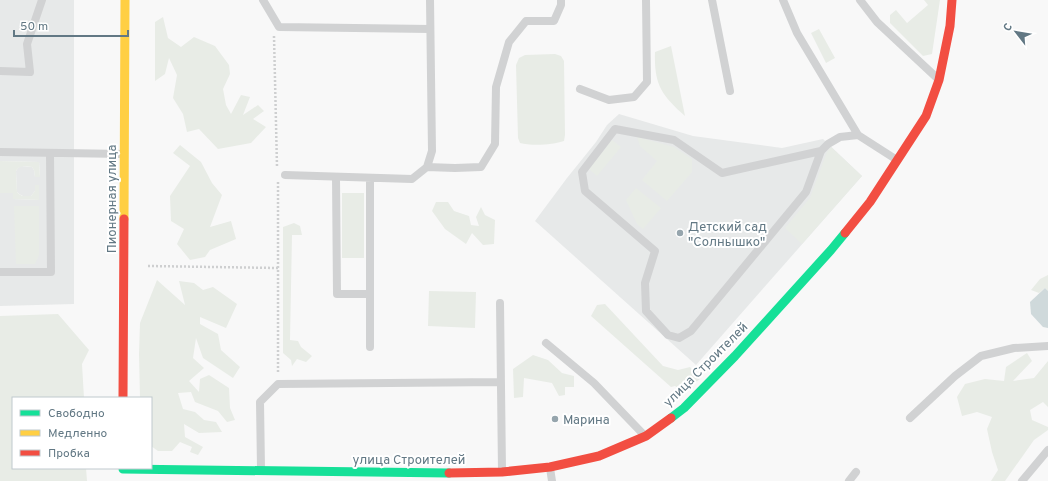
<svg xmlns="http://www.w3.org/2000/svg" width="1048" height="481" font-family="Overpass,sans-serif">
  <style>
    .built { fill: #e7e9e9 }
    .green { fill: #e8ece6 }
    .water { fill: #cfd9db }
    .lines { fill: none; stroke-linecap: round; stroke-linejoin: round }
    .path { stroke: #cecfd0; stroke-width: 2.5; stroke-dasharray: 2 2; stroke-linecap: butt }
    .lane { stroke: #d1d2d3; stroke-width: 8 }
    .fast { stroke: #16e098; stroke-width: 9 }
    .slow { stroke: #ffcf43; stroke-width: 9 }
    .jam { stroke: #f24e42; stroke-width: 9 }
    .poi-dot { fill: #96a5ad; stroke: #fff; stroke-width: 1.5 }
    .labels { text-anchor: middle; stroke-width: 4; stroke-linejoin: round; paint-order: stroke }
    .street-label { font-size: 13px; fill: #627884; stroke: #fff }
    .poi-label { font-size: 13px; fill: #627884; stroke: #fff; text-anchor: start }
  </style>
  <rect width="100%" height="100%" fill="#f8f8f8"/>
  <path class="built" d="M 0,0 L 74,0 L 74,304 L 0,306 L 0,193 L 13,193 L 14,199 L 39,200 L 35,191 L 31,196 L 23,196 L 19,194 L 17,192 L 16,171 L 18,168 L 21,166 L 32,167 L 34,170 L 35,177 L 40,177 L 39,162 L 0,161 Z
    M 619,114 L 693,136 L 782,148 L 823,139 L 862,176 L 696,365 L 535,221 L 567,178 L 596,142 L 607,125 Z"/>
  <path class="green" d="M 924,0 L 940,0 L 932,54 L 923,56 L 890,23 L 890,15 L 896,10 L 907,23 L 928,5 Z
    M 163,17 L 168,38 L 181,47 L 194,37 L 215,46 L 229,65 L 230,74 L 223,89 L 226,105 L 231,114 L 241,95 L 250,97 L 243,115 L 258,105 L 264,111 L 253,119 L 266,127 L 251,143 L 218,149 L 199,129 L 187,132 L 183,114 L 173,98 L 177,75 L 169,58 L 165,74 L 155,81 L 155,22 Z
    M 819,29 L 835,58 L 826,63 L 811,33 Z
    M 671,46 L 685,116 C 661,95 654,84 655,52 Z
    M 555,54 L 561,56 L 564,61 L 565,135 L 564,141 C 553,145 531,146 520,143 L 518,138 L 516,65 L 519,58 L 525,55 Z
    M 637,137 L 674,147 L 692,159 L 692,172 L 667,201 L 642,180 L 657,161 L 640,146 Z
    M 612,140 L 621,147 L 597,176 L 589,169 Z
    M 180,145 L 201,162 L 212,183 L 222,195 L 210,227 L 231,221 L 236,239 L 210,250 L 205,257 L 190,260 L 177,244 L 184,229 L 171,221 L 170,196 L 190,166 L 173,153 Z
    M 831,147 L 862,176 L 802,244 L 785,228 L 810,198 L 827,152 Z
    M 0,161 L 39,162 L 40,177 L 35,177 L 34,170 L 32,167 C 26,166 19,165 16,171 L 17,192 C 21,197 25,196 31,196 L 35,191 L 35,185 L 39,185 L 39,200 L 13,199 L 13,193 L 0,193 Z
    M 636,188 L 661,208 L 643,229 L 637,224 L 626,200 Z
    M 342,193 L 364,193 L 364,258 L 342,258 Z
    M 436,202 L 448,202 L 454,211 L 469,216 L 471,225 L 479,226 L 476,217 L 481,207 L 485,215 L 495,220 L 494,244 L 483,245 L 472,233 L 466,244 L 445,229 L 432,211 Z
    M 14,206 L 39,206 L 39,255 L 35,264 L 16,264 Z
    M 294,223 L 300,226 L 302,235 L 292,235 L 290,340 L 298,341 L 301,347 L 312,356 L 306,362 L 297,359 L 292,366 L 291,360 L 283,353 L 283,227 Z
    M 1048,275 L 1048,291 L 1045,288 L 1039,293 L 1031,290 L 1040,279 Z
    M 157,280 L 185,305 L 179,281 L 194,283 L 203,290 L 213,287 L 237,304 L 226,328 L 200,317 L 200,324 L 218,334 L 221,350 L 240,367 L 233,378 L 203,358 L 196,338 L 193,358 L 204,368 L 189,381 L 199,392 L 200,379 L 209,375 L 229,388 L 230,408 L 235,420 L 227,422 L 218,411 L 195,402 L 191,392 L 178,393 L 183,409 L 195,412 L 204,420 L 216,422 L 222,432 L 199,433 L 184,424 L 185,437 L 203,447 L 198,455 L 190,452 L 192,447 L 180,442 L 172,451 L 158,451 L 151,446 L 151,398 L 140,398 L 139,354 L 140,323 Z
    M 429,291 L 476,292 L 475,328 L 428,326 Z
    M 605,304 L 663,366 L 678,370 L 690,367 L 700,379 L 683,392 L 675,386 L 671,387 L 591,316 L 597,305 Z
    M 58,314 L 89,350 L 82,364 L 84,398 L 13,398 L 13,468 L 86,468 L 87,481 L 0,481 L 0,316 Z
    M 1027,353 L 1032,361 L 1013,381 L 1034,378 L 1048,361 L 1048,407 L 1043,402 L 1030,410 L 1032,420 L 1048,427 L 1048,430 L 1034,440 L 1005,481 L 991,481 L 998,470 L 992,452 L 987,429 L 992,417 L 977,412 L 962,416 L 957,397 L 965,384 L 985,379 L 1004,381 L 1006,367 Z
    M 533,355 L 548,360 L 562,373 L 574,376 L 574,387 L 565,387 L 565,395 L 559,396 L 552,383 L 524,378 L 523,397 L 514,398 L 513,369 Z"/>
  <path class="water" d="M 1045,288 L 1048,291 L 1048,328 L 1043,327 L 1031,314 L 1030,302 Z"/>
  <g class="lines">
    <path class="path" d="M 274,36 L 277,167
      M 278,182 L 278,373
      M 148,266 L 278,268"/>
    <path class="lane" d="M 263,0 L 279,27 L 430,29
      M 712,0 L 730,91
      M 783,0 L 797,33 L 858,135 L 897,160
      M 860,0 L 877,22 L 937,78
      M 0,71 L 30,72 L 27,44 L 42,0
      M 580,89 L 609,100 L 634,97 L 647,82 L 646,0
      M 821,151 L 722,173 L 674,140 L 615,129 L 582,172 L 585,191 L 655,251 L 645,283 L 646,311 L 668,335 L 679,338 L 691,331 L 806,192 L 821,151 L 828,144 L 840,137 L 858,135
      M 0,152 L 124,154
      M 427,167 L 455,168 L 481,167 L 495,144 L 496,87 L 509,42 L 526,21 L 554,21 L 561,5 L 561,0
      M 285,175 L 412,179 L 427,167 L 432,151 L 430,0
      M 336,177 L 337,294 L 370,294
      M 0,272 L 51,272 L 50,153
      M 500,303 L 502,471
      M 546,343 L 594,383 L 645,436
      M 370,347 L 370,178
      M 910,418 L 955,376 L 981,356 L 1014,348 L 1048,346
      M 550,468 L 552,481
      M 261,469 L 260,402 L 278,384 L 501,382
      M 849,481 L 856,472
      M 1022,481 L 1048,450"/>
    <path class="fast" d="M 671,418 L 684,408 L 735,356 L 831,250 L 845,233
      M 123,469 L 449,473"/>
    <path class="slow" d="M 124,219 L 125,0"/>
    <path class="jam" d="M 845,233 L 870,202 L 926,116 L 939,80 L 950,26 L 952,0
      M 123,398 L 124,219
      M 449,473 L 502,472 L 550,467 L 599,456 L 646,436 L 671,418"/>
  </g>
  <g class="poi-dot">
    <circle cx="680" cy="233" r="4"/>
    <circle cx="555" cy="419" r="4"/>
  </g>
  <g class="labels">
    <g class="street-label">
      <text transform="translate(111 199) rotate(-90)" y="5">Пионерная улица</text>
      <text transform="translate(705 364) rotate(-45)" y="5">улица Строителей</text>
      <text x="409" y="464">улица Строителей</text>
    </g>
    <g class="poi-label">
      <text x="688" y="231">Детский сад<tspan x="688" dy="15">"Солнышко"</tspan></text>
      <text x="563" y="424">Марина</text>
    </g>
  </g>
  <rect x="12" y="397" width="140" height="72" fill="#ffffff" stroke="#c0c9ce"/>
  <rect x="20" y="410" width="20" height="6" fill="#16e098" stroke="#c0c9ce"/>
  <text x="48" y="417" font-size="12" fill="#627884">Свободно</text>
  <rect x="20" y="430" width="20" height="6" fill="#ffcf43" stroke="#c0c9ce"/>
  <text x="48" y="437" font-size="12" fill="#627884">Медленно</text>
  <rect x="20" y="450" width="20" height="6" fill="#f24e42" stroke="#c0c9ce"/>
  <text x="48" y="457" font-size="12" fill="#627884">Пробка</text>
  <g transform="translate(1016 32) rotate(301)" stroke="#ffffff" stroke-width="3" paint-order="stroke">
  <path d="M0-3L7 15L0 10L-7 15Z" fill="#627884"/>
  <text y="-6" font-size="11" font-weight="bold" text-anchor="middle" fill="#627884">С</text>
  </g>
  <path d="M14 30v6h114v-6" fill="none" stroke="#627884" stroke-width="2"/>
  <text x="20" y="30" font-size="12" fill="#627884" stroke="#ffffff" stroke-width="3" paint-order="stroke">50 m</text>
</svg>
